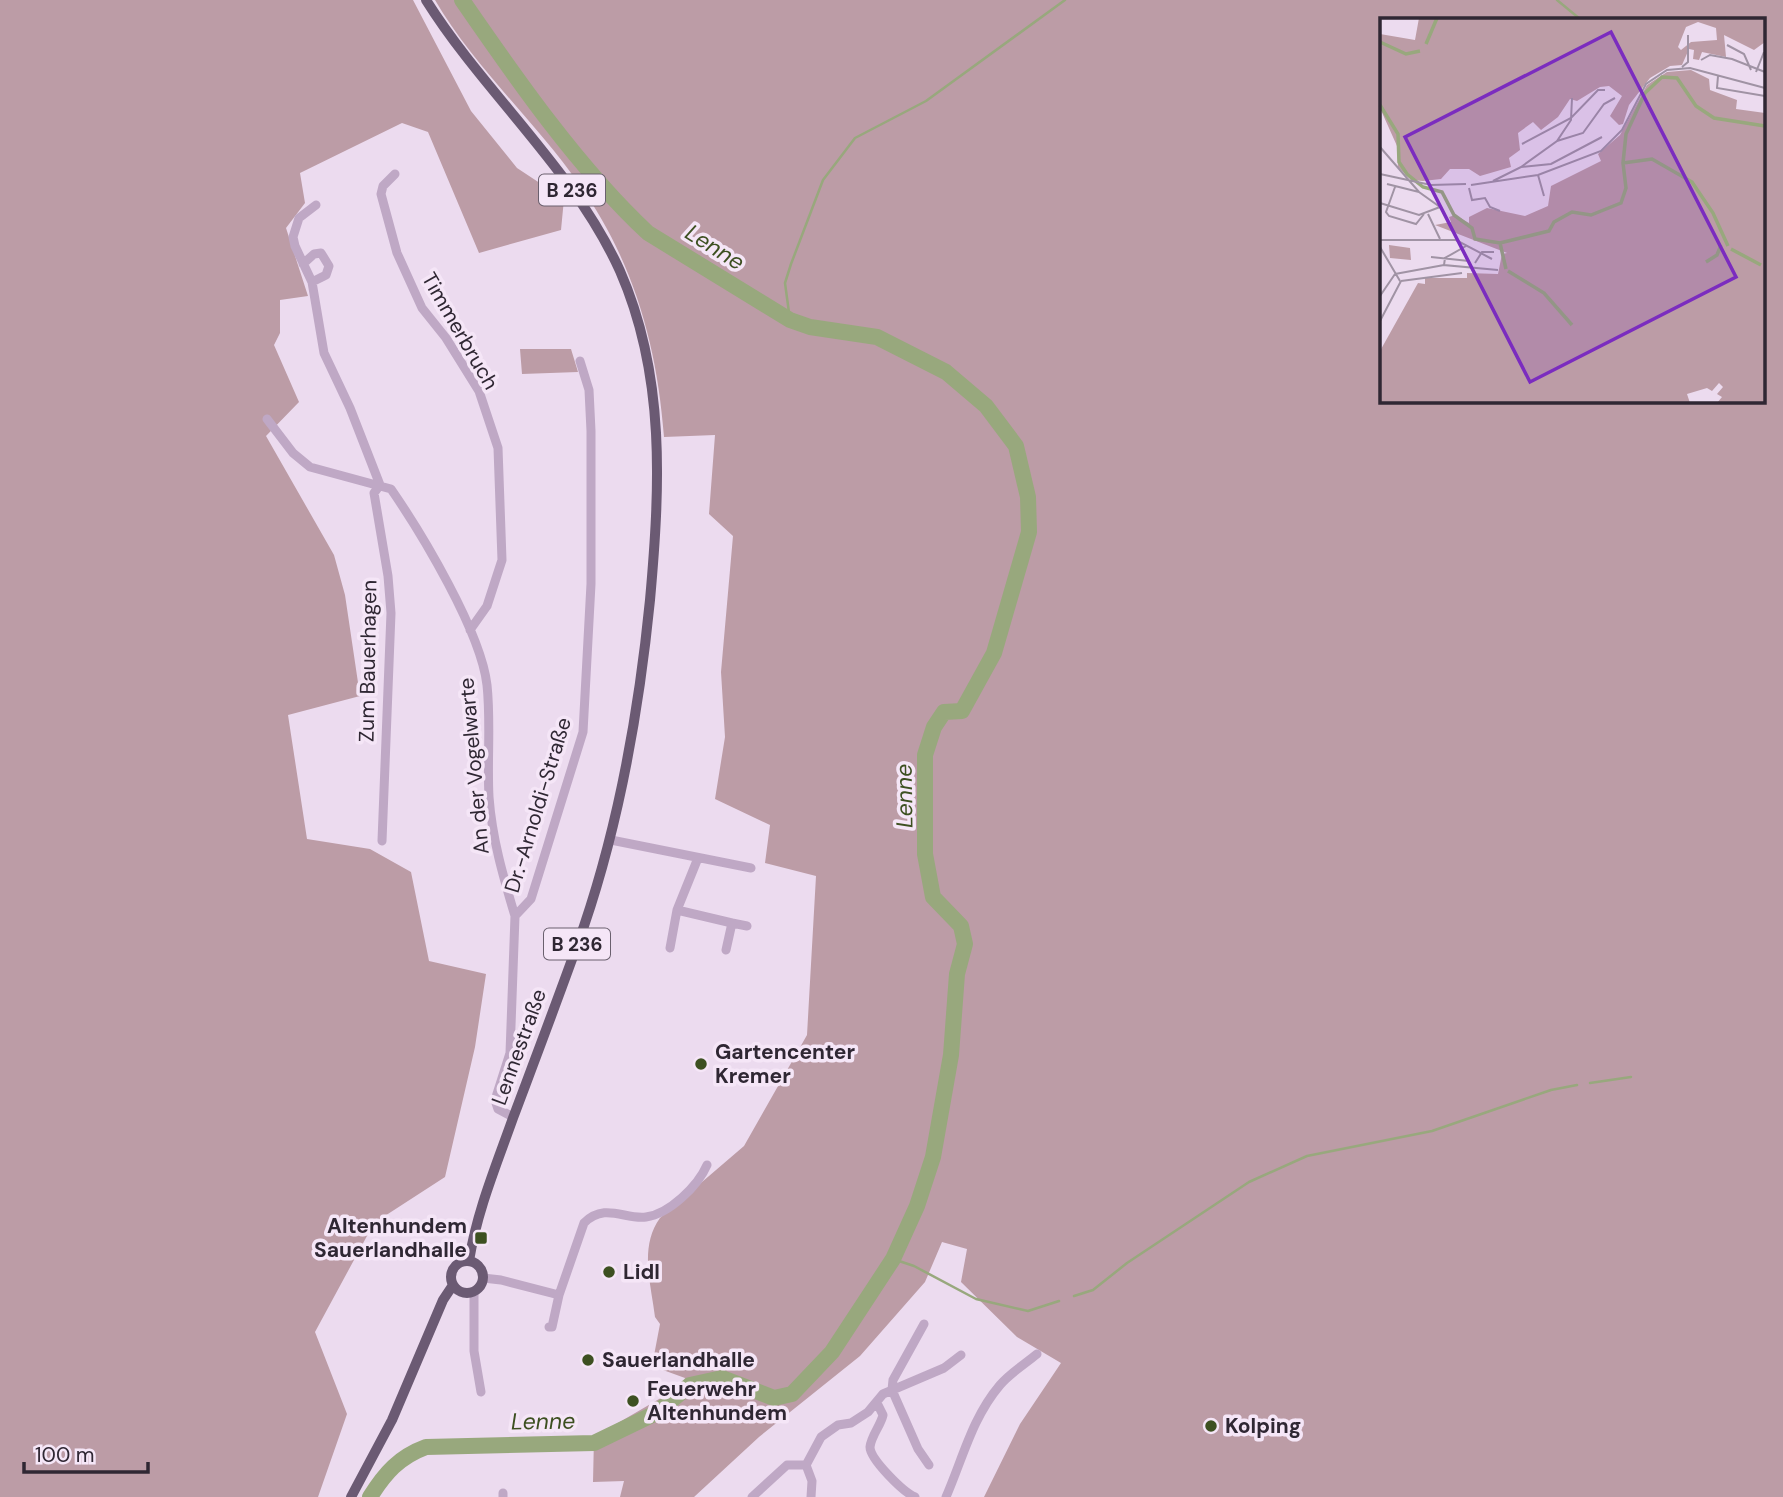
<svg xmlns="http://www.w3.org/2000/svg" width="1783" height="1497" font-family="'DM Sans',sans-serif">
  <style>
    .green { fill: #bc9ca6; fill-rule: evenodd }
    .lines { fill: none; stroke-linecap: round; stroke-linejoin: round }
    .stream { stroke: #98a87d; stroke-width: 2.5 }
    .river { stroke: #98a87d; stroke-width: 16 }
    .minor { stroke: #bfa8c5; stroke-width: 9 }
    .major { stroke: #6b5a73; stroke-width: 10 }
    .poi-dot { fill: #3d5021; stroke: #f5e6f7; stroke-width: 2.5 }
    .labels { text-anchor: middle; stroke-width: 7; stroke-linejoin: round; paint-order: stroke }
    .shield { fill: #f5e6f7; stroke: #6a606e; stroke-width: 2 }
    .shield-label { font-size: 19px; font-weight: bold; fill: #2f2733 }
    .street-label { font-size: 21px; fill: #2f2733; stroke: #f5e6f7 }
    .poi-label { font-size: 21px; font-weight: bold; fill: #2f2733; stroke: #f5e6f7; text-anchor: start }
    .water-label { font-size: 23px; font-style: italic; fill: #3d5021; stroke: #f5e6f7 }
    .inset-river { fill: none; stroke: #98a87d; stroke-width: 3.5 }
    .inset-road { fill: none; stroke: #a093a4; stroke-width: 2 }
    .view { fill: #7b2cbf; fill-opacity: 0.15; stroke: #7b2cbf; stroke-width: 3.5 }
    .inset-edge { fill: none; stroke: #2f2733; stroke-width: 3.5 }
  </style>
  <rect width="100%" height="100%" fill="#ecdbef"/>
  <path class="green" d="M 0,0 L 413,0 L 471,111 L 517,168 L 564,199 L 561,230 L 479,253 L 428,132 L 402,123 L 300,173 L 305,203 L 286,228 L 308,296 L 280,300 L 280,333 L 274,345 L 299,402 L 266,436 L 334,555 L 345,595 L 360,696 L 288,715 L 307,839 L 370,849 L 411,872 L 429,961 L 486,974 L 475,1047 L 445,1177 L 374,1223 L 315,1332 L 347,1414 L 318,1497 L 0,1497 Z
    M 435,0 L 1783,0 L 1783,1497 L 984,1497 L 1020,1424 L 1061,1363 L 1017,1337 L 961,1282 L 967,1249 L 942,1242 L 925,1282 L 860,1356 L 759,1437 L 694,1497 L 620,1497 L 624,1481 L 593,1482 L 594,1437 L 683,1385 L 685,1378 L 652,1366 L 660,1324 L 655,1317 C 651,1284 639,1247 660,1218 L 744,1146 L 807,1035 L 816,876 L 765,863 L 770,825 L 715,799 L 725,737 L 721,672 L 733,536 L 709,514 L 715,435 L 664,437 C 657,344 633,260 579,184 C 535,121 474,67 435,0 ZM 1382,19 L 1764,19 L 1764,401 L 1382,401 Z
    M 520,349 L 571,349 L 578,372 L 522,374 Z"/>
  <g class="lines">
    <path class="stream" d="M 1557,0 L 1580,19
      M 790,320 L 785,283 L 791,264 L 823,180 L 855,138 L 926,101 L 1065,0
      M 1590,1083 L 1631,1077
      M 893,1259 L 914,1266 L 976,1299 L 1028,1311 L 1059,1301
      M 1074,1296 L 1093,1290 L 1127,1263 L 1249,1182 L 1307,1156 L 1432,1131 L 1551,1090 L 1577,1085"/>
    <path class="river" d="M 370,1497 C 385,1473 399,1457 426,1447 L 594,1443 L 656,1413 L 690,1385 L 722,1378 L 774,1398 L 792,1394 L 832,1352 L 893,1259 L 917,1206 L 933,1157 L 951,1055 L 957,974 L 965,944 L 961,926 L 933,897 L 925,854 L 925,755 L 934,727 L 944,712 L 962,711 L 994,653 L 1029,532 L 1028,497 L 1016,446 L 986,406 L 946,372 L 877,337 L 810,327 L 790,320 L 648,233 C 579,169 515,77 462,0"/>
    <path class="minor" d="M 395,174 L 383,186 L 381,194 L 397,253 L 422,308 L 446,338 L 479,391 L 498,448 L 502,560 L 487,606 L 470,630
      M 316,205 L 299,218 L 293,237 L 295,246 L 312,282 L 324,353 L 350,408 L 380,485
      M 303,264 L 314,254 L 321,253 L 329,266 L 326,275 L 312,282
      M 267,419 L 293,453 L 310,467 L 391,489 C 422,534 481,632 487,685 C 491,722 487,760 489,797 C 492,838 503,876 515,916
      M 380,485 L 374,493 L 388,576 L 391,613 L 382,841
      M 611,840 L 751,868
      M 677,910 L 732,923 L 726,950
      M 732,923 L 747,926
      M 670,948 L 677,910 L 698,858
      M 513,1117 L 498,1109 L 495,1100 L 510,1053 L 515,916 L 531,899 L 583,732 L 591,584 L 591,431 L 589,390 L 580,361
      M 483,1278 L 501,1280 L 559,1295 L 584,1223 C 605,1202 625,1220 646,1217 C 669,1214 698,1186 707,1165
      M 474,1292 L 474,1351 L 481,1392
      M 924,1324 L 893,1380 L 892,1390 L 918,1449 L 929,1465
      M 549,1327 L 552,1327 L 559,1295
      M 877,1403 L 883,1415 C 881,1425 871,1436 870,1447 C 870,1459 903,1492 915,1497
      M 806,1465 L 821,1437 L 838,1425 L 851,1423 L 868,1412 L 883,1394 L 944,1368 L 961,1355
      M 806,1465 L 812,1481 L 811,1497
      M 503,1493 L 503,1497
      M 752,1497 L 787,1465 L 806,1465
      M 946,1497 C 963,1458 972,1418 1000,1385 C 1010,1373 1025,1364 1037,1354"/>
    <path class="major" d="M 426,0 C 485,94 574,169 620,271 C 666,376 660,488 650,600 C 639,711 620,820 584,926 C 561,991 537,1054 513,1118 C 496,1166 477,1211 469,1261
      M451 1277a16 16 0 1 1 32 0a16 16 0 1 1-32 0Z
      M 351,1497 L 392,1420 L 443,1300 L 453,1285"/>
  </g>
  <g class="poi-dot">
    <circle cx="701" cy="1064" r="7"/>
    <rect x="474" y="1231" width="14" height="14" rx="3.5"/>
    <circle cx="609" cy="1272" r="7"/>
    <circle cx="588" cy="1360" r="7"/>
    <circle cx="633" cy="1401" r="7"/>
    <circle cx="1211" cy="1426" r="7"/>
  </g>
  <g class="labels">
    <g class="shield">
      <rect x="539" y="174.5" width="66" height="31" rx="5"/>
      <rect x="544" y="928.5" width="66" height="31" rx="5"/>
    </g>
    <g class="shield-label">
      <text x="572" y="197">B 236</text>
      <text x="577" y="951">B 236</text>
    </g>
    <g class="street-label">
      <text transform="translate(460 331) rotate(60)" y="7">Timmerbruch</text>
      <text transform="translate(368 661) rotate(-89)" y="7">Zum Bauerhagen</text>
      <text transform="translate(474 766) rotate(-95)" y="7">An der Vogelwarte</text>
      <text transform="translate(538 805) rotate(-73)" y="7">Dr.-Arnoldi-Straße</text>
      <text transform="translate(519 1047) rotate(-70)" y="7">Lennestraße</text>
    </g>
    <g class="poi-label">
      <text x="715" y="1059">Gartencenter<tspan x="715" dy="24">Kremer</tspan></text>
      <text x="467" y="1233" text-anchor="end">Altenhundem<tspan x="467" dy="24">Sauerlandhalle</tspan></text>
      <text x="623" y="1279">Lidl</text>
      <text x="602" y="1367">Sauerlandhalle</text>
      <text x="647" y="1396">Feuerwehr<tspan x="647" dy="24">Altenhundem</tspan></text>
      <text x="1225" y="1433">Kolping</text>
    </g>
    <g class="water-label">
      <text transform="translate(715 247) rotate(32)" y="8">Lenne</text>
      <text transform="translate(904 796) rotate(-91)" y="8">Lenne</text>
      <text transform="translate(543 1421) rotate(-1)" y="8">Lenne</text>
    </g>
  </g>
  <g transform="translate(1380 18)">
    <rect width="385" height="385" fill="#ecdbef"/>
    <path d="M 39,0 L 385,0 L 385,24 L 374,32 L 344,17 L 346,39 L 322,34 L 319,42 L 313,41 L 314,32 L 309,31 L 302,47 L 290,48 L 270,60 L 249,87 L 243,106 L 239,107 L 230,98 L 242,78 L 229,68 L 220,69 L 197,83 L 190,81 L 178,99 L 161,112 L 153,104 L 138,115 L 140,132 L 129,140 L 131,149 L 100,158 L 89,151 L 70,151 L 61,161 L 43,163 L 31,162 L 18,149 L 17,128 L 0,90 L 0,16 L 35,22 ZM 318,4 L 336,10 L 337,22 L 311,24 L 301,32 L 298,29 L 306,9 ZM 311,52 L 329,61 L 330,72 L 357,82 L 356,91 L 385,95 L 385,385 L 337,385 L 342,379 L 337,376 L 343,369 L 339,365 L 332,373 L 327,370 L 307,376 L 310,385 L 0,385 L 0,333 L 38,265 L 45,266 L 45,260 L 87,260 L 87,255 L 118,256 L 122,236 L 127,235 L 55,207 L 71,204 L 69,199 L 75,197 L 89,205 L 89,199 L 107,190 L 145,198 L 168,188 L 171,168 L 221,143 L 218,136 L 240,117 L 267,67 L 287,54 ZM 9,227 L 30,230 L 31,242 L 10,240 Z" fill="#bc9ca6" fill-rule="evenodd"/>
    <path class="inset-river" d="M 0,24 L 26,36 L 40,33M 46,26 L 57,0M 0,87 L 18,116 L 19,144 L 27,156 L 43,169 L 62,174 L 74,197 L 92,210 L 95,221 L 120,225 L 169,213 L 174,204 L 192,194 L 211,197 L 241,185 L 246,170 L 243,145 L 246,116 L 265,75 L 282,59 L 297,60 L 316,88 L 334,100 L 385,108M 243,145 L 272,141 L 312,164 L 333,195 L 348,228M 120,225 L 126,251M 351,231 L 381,247M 326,244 L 337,237 L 341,227M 128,253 L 164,275 L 192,307"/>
    <path class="inset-road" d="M 347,27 L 364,36 L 371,52M 321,42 L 330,37 L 352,41 L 385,54M 302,49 L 308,44 L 308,17M 376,54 L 384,34M 338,58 L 337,70 L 385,78M 177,123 L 203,115 L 224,86 L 235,80M 142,126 L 191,100 L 218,72 L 225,72M 0,129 L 39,174 L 60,189M 141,149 L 177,123 L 191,102 L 192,80M 0,156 L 51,167 L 86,166M 158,157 L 164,178M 113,163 L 141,149 L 171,146 L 222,119M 7,166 L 39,174M 91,167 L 158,157 L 221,133 L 242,112 L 266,66 L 287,52 L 310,50 L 385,70M 15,169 L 6,194 L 9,198 L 36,206 L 44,196M 89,170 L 92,182 L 105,180 L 110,189 L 120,193M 0,185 L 39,197 L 60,189M 48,196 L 60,221M 0,222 L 76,222 L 112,241M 86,228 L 65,240 L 64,247 L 118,252M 0,229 L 20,263M 51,239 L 89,243M 95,245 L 102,234 L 114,234M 15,256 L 64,247M 21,263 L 82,255M 0,278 L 15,256M 0,303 L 21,263"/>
    <path class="view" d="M 231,14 L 356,259 L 150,364 L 25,119 Z"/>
    <rect width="385" height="385" class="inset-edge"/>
  </g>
  <path d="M24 1462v10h124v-10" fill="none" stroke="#2f2733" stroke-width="3.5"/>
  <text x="35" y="1462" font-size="21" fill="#2f2733" stroke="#f5e6f7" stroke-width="5" paint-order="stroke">100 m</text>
</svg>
